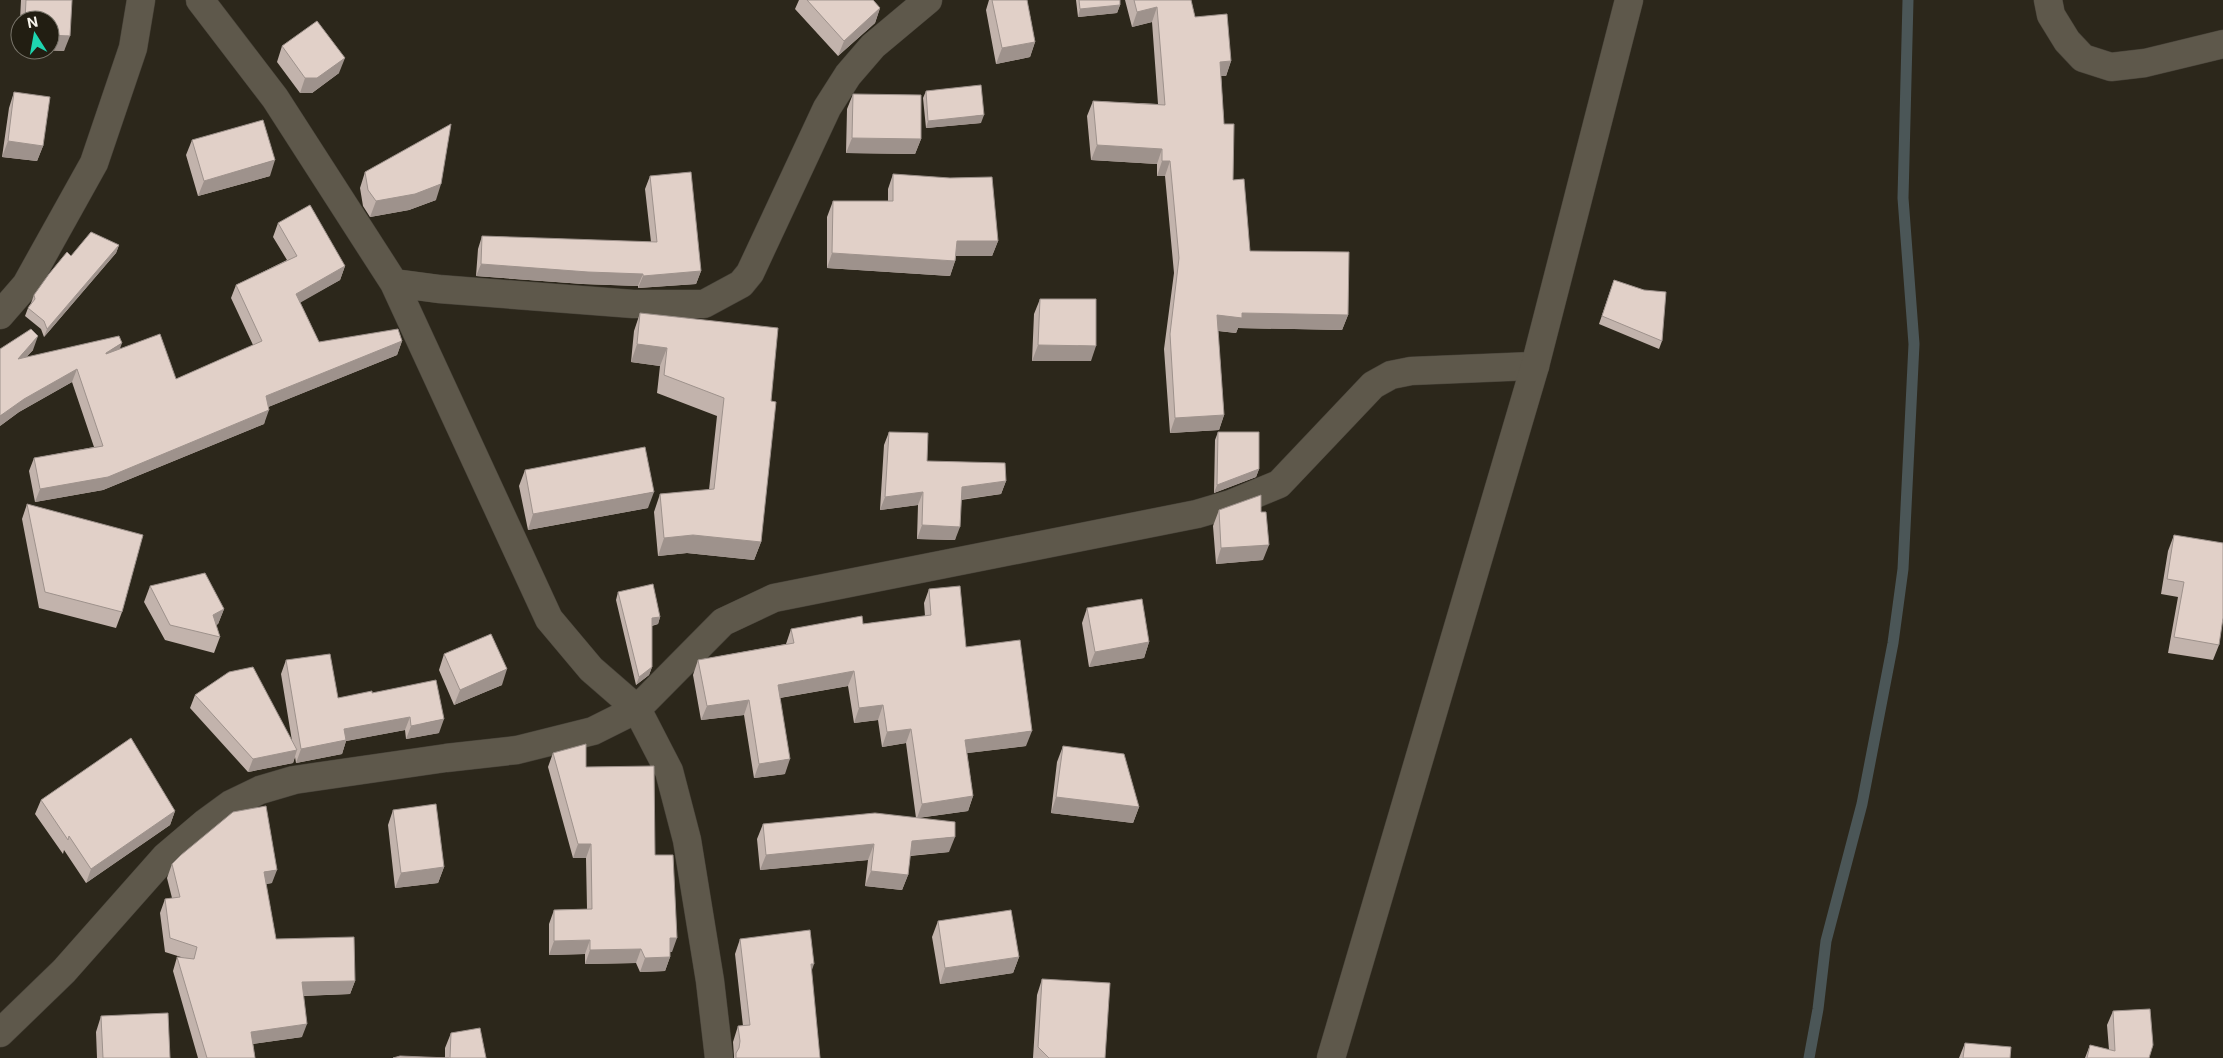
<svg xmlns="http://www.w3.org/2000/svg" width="2223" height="1058" font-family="Inter,sans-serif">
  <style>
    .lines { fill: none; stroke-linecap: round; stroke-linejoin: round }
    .stream { stroke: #4b5657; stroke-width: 11 }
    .street-casing { stroke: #474239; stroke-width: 29 }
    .secondary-casing { stroke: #474239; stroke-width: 29 }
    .street { stroke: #5e584b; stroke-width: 28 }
    .secondary { stroke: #5e584b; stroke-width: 28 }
    .wall { fill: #c2b3ac }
    .shaded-wall { fill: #9e928c }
    .building { fill: #e1d0c8; stroke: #9e928c }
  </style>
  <rect width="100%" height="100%" fill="#2c271b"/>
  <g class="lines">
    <path class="stream" d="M 1809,1058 L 1818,1009 L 1826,941 L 1862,804 L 1893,643 L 1903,569 L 1914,344 L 1903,198 L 1908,0"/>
    <g class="street-casing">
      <path id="street" d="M 200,0 L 275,98 L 394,283 L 549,619 L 591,669 L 637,709 L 669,771 L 687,840 L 710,981 L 719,1058
        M 2048,0 L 2051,15 L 2067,41 L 2083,58 L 2111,67 L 2145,63 L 2223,44
        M 394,283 L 439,289 L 633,304 L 704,304 L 741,284 L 750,273 L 827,108 L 848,75 L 873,46 L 928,0
        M 0,315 L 26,285 L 94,163 L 133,48 L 141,0
        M 0,1033 L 64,971 L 165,857 L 205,823 L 231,804 L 260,790 L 294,780 L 446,758 L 517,750 L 593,731 L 637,709 L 723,622 L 774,598 L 1197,514 L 1231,504 L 1279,484 L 1373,385 L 1391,375 L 1411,371 L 1535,366"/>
    </g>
    <g class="secondary-casing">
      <path id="secondary" d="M 1331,1058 L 1535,366 L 1629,0"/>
    </g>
    <use href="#street" class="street"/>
    <use href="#secondary" class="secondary"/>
  </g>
  <path class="wall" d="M 21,0 L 72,0 L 64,51 L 44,50 L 50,50 L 50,20 L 20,20 Z
    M 799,0 L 873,0 L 880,8 L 875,23 L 838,56 L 795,9 Z
    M 989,0 L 1027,0 L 1035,42 L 1030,57 L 996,64 L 986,10 Z
    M 1076,0 L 1120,0 L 1120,5 L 1117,13 L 1078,17 Z
    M 1125,0 L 1191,0 L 1195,17 L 1231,61 L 1226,76 L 1221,76 L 1224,124 L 1233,180 L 1250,251 L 1348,315 L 1342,330 L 1238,328 L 1236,333 L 1218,331 L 1224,415 L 1219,430 L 1170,433 L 1164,349 L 1174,273 L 1165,176 L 1157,176 L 1157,164 L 1091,160 L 1087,116 L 1093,101 L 1158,104 L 1152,22 L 1132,27 Z
    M 20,23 L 20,49 L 19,49 Z
    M 282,46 L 339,73 L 312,93 L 300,93 L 277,62 Z
    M 926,91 L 981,123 L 926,128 L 923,98 Z
    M 14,92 L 43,146 L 37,161 L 2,157 L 9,108 Z
    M 853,94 L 921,139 L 915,154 L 846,153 L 847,109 Z
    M 192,140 L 270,176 L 198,196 L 186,155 Z
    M 365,172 L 436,200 L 409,210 L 370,217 L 363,206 L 360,188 Z
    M 893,174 L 998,241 L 992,256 L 956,256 L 955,261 L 950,276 L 827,268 L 827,217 L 833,201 L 888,201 L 888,189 Z
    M 650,176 L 701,271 L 696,284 L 638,288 L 638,286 L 583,284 L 476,276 L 478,249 L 482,236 L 651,242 L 645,189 Z
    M 278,223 L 345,266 L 340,280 L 300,302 L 319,342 L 402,341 L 397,355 L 268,407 L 264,424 L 103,490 L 35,502 L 29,471 L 34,458 L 94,447 L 72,382 L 19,412 L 0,426 L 31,329 L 33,350 L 26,357 L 120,349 L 176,379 L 253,345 L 231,298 L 236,285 L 287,260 L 273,237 Z
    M 119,245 L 116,253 L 44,337 L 41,329 L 25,316 L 28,308 L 31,303 L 34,295 L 71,256 Z
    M 1614,280 L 1662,341 L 1659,349 L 1599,324 Z
    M 1040,299 L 1091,361 L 1032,361 L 1034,314 Z
    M 640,313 L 771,401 L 761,542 L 754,560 L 687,553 L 658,556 L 654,512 L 660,494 L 709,490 L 717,416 L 657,393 L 660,366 L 631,362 L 634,331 Z
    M 889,432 L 927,461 L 1006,481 L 1001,494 L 961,500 L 955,540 L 917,539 L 918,505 L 880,510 L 884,445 Z
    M 1218,432 L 1259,469 L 1256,477 L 1214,493 L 1215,440 Z
    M 525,470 L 648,508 L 528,530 L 519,486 Z
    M 27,504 L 122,612 L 116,628 L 39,608 L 22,519 Z
    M 1219,510 L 1261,512 L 1263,560 L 1216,564 L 1213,526 Z
    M 2174,535 L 2219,645 L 2213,660 L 2168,653 L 2178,597 L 2161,594 L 2168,551 Z
    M 150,586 L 224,609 L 218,624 L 216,625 L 220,637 L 214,653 L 165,640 L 144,602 Z
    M 929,589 L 1026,746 L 967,753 L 973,796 L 968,811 L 918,818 L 949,852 L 910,856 L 908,875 L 902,890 L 865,886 L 868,860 L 760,870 L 757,839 L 763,824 L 916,818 L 906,743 L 882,747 L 878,720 L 854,723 L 848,686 L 780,698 L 785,774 L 754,778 L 744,715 L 701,720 L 693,675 L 698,660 L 786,644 L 791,629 L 863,624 L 925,616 L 924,603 Z
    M 618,592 L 660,617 L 658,624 L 652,626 L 652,667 L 649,675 L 636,685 L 616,600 Z
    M 1087,608 L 1149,642 L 1144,658 L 1089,667 L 1082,623 Z
    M 444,654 L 502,685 L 454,705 L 439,670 Z
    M 286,660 L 338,698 L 372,693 L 439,733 L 406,739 L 405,730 L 346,741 L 342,754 L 296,763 L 295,757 L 293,763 L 248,772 L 190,708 L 195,695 L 292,741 L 281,674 Z
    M 1063,746 L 1139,807 L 1133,823 L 1051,813 L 1057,762 Z
    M 553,753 L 586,767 L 655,855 L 672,952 L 670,952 L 670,957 L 665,971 L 640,972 L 636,963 L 585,964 L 585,954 L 549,955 L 549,924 L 554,910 L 587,909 L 586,858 L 573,858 L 548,767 Z
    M 41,800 L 175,811 L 170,825 L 86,883 L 64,850 L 63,854 L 35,814 Z
    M 393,810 L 444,867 L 438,883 L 395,888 L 388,825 Z
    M 172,864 L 272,883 L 266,884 L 276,939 L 355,981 L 350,994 L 303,996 L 302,1037 L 253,1044 L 255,1058 L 198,1058 L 173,971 L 177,957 L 184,958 L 165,952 L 160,913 L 165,899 L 172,898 L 167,878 Z
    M 938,921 L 1019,957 L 1013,973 L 940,984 L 932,937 Z
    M 740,939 L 811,972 L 820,1058 L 734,1058 L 734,1056 L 733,1042 L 738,1026 L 743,1026 L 735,954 Z
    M 1042,979 L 1105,1058 L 1033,1058 L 1037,995 Z
    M 2113,1011 L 2149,1058 L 2085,1058 L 2090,1045 L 2109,1050 L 2107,1025 Z
    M 101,1016 L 170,1058 L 97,1058 L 96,1032 Z
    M 451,1033 L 486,1058 L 445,1058 L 445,1048 Z
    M 1965,1043 L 2010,1058 L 1959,1058 Z"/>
  <path class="shaded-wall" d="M 1120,5 L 1117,13 L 1078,17 L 1080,9 Z
    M 1157,7 L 1152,22 L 1132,27 L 1137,12 Z
    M 880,8 L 875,23 L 838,56 L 844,41 Z
    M 50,35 L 70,36 L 64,51 L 44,50 L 50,50 Z
    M 1035,42 L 1030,57 L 996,64 L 1002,48 Z
    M 345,58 L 339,73 L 312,93 L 300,93 L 305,78 Z
    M 1231,61 L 1226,76 L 1214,76 L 1220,62 Z
    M 984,115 L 981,123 L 926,128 L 928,121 Z
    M 852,138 L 921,139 L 915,154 L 846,153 Z
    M 8,141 L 43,146 L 37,161 L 2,157 Z
    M 1097,145 L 1162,149 L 1157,164 L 1091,160 Z
    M 275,160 L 270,176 L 198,196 L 204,181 Z
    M 1162,161 L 1170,161 L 1165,176 L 1157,176 Z
    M 441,184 L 436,200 L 409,210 L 370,217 L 376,201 Z
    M 957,241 L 998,241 L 992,256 L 951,256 Z
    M 119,245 L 116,253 L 44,337 L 47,329 Z
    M 832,253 L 955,261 L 950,276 L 827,268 Z
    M 481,264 L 643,274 L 638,286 L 583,284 L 476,276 Z
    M 345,266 L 340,280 L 291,308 L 296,294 Z
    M 701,271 L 696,284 L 638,288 L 643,276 Z
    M 1242,313 L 1348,315 L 1342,330 L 1238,328 L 1236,333 L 1211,330 L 1217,315 Z
    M 38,336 L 33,350 L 13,372 L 18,359 Z
    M 402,341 L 397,355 L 261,410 L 266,396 Z
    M 122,343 L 117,357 L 101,366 L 106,353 Z
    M 637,344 L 667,348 L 660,366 L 631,362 Z
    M 1038,345 L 1096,346 L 1091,361 L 1032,361 Z
    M 77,369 L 72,382 L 19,412 L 0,426 L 0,416 L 24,399 Z
    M 269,410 L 264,424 L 103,490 L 35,502 L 40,489 Z
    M 1224,415 L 1219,430 L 1170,433 L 1175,418 Z
    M 1259,469 L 1256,477 L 1214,493 L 1217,485 Z
    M 1006,481 L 1001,494 L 957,500 L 962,487 Z
    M 654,492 L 648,508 L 528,530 L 533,514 Z
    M 923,492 L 918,505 L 880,510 L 885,497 Z
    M 922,525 L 960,527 L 955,540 L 917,539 Z
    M 693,535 L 761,542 L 754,560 L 687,553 L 658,556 L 664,538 Z
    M 1269,545 L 1263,560 L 1216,564 L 1221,548 Z
    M 224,609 L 218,624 L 207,630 L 213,615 Z
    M 660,617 L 658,624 L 649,626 L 652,618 Z
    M 1149,642 L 1144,658 L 1089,667 L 1095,652 Z
    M 652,667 L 649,675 L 636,685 L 639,677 Z
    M 507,669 L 502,685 L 454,705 L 460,690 Z
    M 854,671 L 848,686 L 773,699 L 778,685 Z
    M 749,700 L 744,715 L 701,720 L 707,706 Z
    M 883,705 L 878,720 L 854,723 L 859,708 Z
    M 410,717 L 405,730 L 346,741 L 342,754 L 296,763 L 301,749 L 344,729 Z
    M 444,719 L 439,733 L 406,739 L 411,726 Z
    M 911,729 L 906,743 L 882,747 L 887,732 Z
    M 1032,731 L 1026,746 L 960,754 L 965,740 Z
    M 297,750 L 293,763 L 248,772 L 253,759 Z
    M 790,759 L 785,774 L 754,778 L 759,764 Z
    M 973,796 L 968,811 L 917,818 L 922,804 Z
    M 1056,797 L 1139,807 L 1133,823 L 1051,813 Z
    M 175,811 L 170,825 L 86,883 L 91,869 Z
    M 955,837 L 949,852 L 906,856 L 912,841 Z
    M 578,844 L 591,844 L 586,858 L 573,858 Z
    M 874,844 L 868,860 L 760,870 L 766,855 Z
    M 444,867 L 438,883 L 395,888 L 401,873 Z
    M 277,870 L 272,883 L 259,885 L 264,872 Z
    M 871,871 L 908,875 L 902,890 L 865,886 Z
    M 670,938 L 677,938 L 672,952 L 665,952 Z
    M 590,940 L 585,954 L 549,955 L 554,941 Z
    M 641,949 L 636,963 L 585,964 L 590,950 Z
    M 670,957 L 665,971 L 640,972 L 645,958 Z
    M 1019,957 L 1013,973 L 940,984 L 945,968 Z
    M 811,964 L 814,964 L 809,979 Z
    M 355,981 L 350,994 L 297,996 L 302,982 Z
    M 307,1024 L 302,1037 L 246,1045 L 251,1032 Z"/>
  <path class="building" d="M 26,0 L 72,0 L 70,36 L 50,35 L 50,20 L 25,20 Z
    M 807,0 L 873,0 L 880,8 L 844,41 Z
    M 992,0 L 1027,0 L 1035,42 L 1002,48 Z
    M 1079,0 L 1120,0 L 1120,5 L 1080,9 Z
    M 1134,0 L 1191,0 L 1195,17 L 1227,14 L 1231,61 L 1220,62 L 1224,124 L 1234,124 L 1233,180 L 1244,179 L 1250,251 L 1349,252 L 1348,315 L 1242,313 L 1242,318 L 1217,315 L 1224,415 L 1175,418 L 1170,334 L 1179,258 L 1170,161 L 1162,161 L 1162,149 L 1097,145 L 1093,101 L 1165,105 L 1157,7 L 1137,12 Z
    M 317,21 L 345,58 L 317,78 L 305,78 L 282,46 Z
    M 981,85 L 984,115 L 928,121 L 926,91 Z
    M 14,92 L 50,97 L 43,146 L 8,141 Z
    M 853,94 L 921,95 L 921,139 L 852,138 Z
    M 263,120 L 275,160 L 204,181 L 192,140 Z
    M 451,124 L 441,184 L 415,194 L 376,201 L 368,190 L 365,172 Z
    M 691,172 L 701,271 L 643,276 L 643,274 L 588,272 L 481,264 L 482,236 L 657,242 L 650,176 Z
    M 893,174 L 950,178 L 992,177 L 998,241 L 957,241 L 955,261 L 832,253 L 833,201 L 893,201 Z
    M 310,205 L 345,266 L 296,294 L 319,342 L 398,329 L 402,341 L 266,396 L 269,410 L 108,477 L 40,489 L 34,458 L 103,446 L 77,369 L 24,399 L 0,416 L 0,349 L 31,329 L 38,336 L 18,359 L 119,336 L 122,343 L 106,353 L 106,354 L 160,334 L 176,379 L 262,341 L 236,285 L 297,256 L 278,223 Z
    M 91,232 L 119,245 L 47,329 L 44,321 L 28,308 L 35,299 L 34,295 L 49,274 L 67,252 L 71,256 Z
    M 1614,280 L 1644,290 L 1666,292 L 1662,341 L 1602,316 Z
    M 1040,299 L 1096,299 L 1096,346 L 1038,345 Z
    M 640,313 L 778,328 L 771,401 L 776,402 L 761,542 L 693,535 L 664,538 L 660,494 L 714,489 L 724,398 L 664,375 L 667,348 L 637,344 Z
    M 889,432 L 928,433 L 927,461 L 1005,463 L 1006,481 L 962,487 L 960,527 L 922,525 L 923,492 L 885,497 Z
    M 1218,432 L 1259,432 L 1259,469 L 1217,485 Z
    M 645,447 L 654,492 L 533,514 L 525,470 Z
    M 1261,495 L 1261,512 L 1266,512 L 1269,545 L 1221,548 L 1219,510 Z
    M 27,504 L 143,535 L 122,612 L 45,592 Z
    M 2174,535 L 2223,543 L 2223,618 L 2219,645 L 2174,637 L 2184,582 L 2167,579 Z
    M 205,573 L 224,609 L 213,615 L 220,637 L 170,625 L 150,586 Z
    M 653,584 L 660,617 L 652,618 L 652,667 L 639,677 L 618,592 Z
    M 960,586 L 966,647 L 1020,640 L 1032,731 L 965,740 L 973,796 L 922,804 L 911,729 L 887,732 L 883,705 L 859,708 L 854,671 L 778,685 L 790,759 L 759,764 L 749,700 L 707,706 L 698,660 L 794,643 L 791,629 L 862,616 L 863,624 L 931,615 L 929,589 Z
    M 1142,599 L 1149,642 L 1095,652 L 1087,608 Z
    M 491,634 L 507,669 L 460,690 L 444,654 Z
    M 330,654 L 338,698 L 372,691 L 372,693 L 436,680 L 444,719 L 411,726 L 410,717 L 344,729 L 346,740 L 301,749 L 286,660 Z
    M 253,667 L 297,750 L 253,759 L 195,695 L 229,672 Z
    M 131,738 L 175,811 L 91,869 L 69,836 L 68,840 L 41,800 Z
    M 586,744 L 586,767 L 654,766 L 655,855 L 673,855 L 677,938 L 670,938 L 670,957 L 645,958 L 641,949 L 590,950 L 590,940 L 554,941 L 554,910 L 592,909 L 591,844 L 578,844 L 553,753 Z
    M 1063,746 L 1124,754 L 1139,807 L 1056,797 Z
    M 436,804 L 444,867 L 401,873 L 393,810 Z
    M 266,806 L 277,870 L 264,872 L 276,939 L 354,937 L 355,981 L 302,982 L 307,1024 L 251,1032 L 255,1058 L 207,1058 L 177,957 L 194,959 L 197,947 L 170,938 L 165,899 L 180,897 L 172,864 L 181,855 L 233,812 Z
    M 875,813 L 955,822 L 955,837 L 912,841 L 908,875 L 871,871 L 874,844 L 766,855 L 763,824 Z
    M 1011,910 L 1019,957 L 945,968 L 938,921 Z
    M 810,930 L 814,964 L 811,964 L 820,1058 L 736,1058 L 736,1053 L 739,1048 L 740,1041 L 738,1026 L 750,1025 L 740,939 Z
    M 1042,979 L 1110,983 L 1105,1058 L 1049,1058 L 1038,1047 Z
    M 2150,1009 L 2153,1045 L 2149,1058 L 2087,1058 L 2090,1045 L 2115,1051 L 2113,1011 Z
    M 168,1013 L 170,1058 L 103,1058 L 101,1016 Z
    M 480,1028 L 486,1058 L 450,1058 L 451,1033 Z
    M 1965,1043 L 2011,1047 L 2010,1058 L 1963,1058 Z
    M 400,1056 L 449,1058 L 393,1058 Z"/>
  <g transform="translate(35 35) rotate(349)"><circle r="24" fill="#221e12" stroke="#78746a"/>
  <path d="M0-4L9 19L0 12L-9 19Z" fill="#1ed5b0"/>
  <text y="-8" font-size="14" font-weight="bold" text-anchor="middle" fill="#f8f5ed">N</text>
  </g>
</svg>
